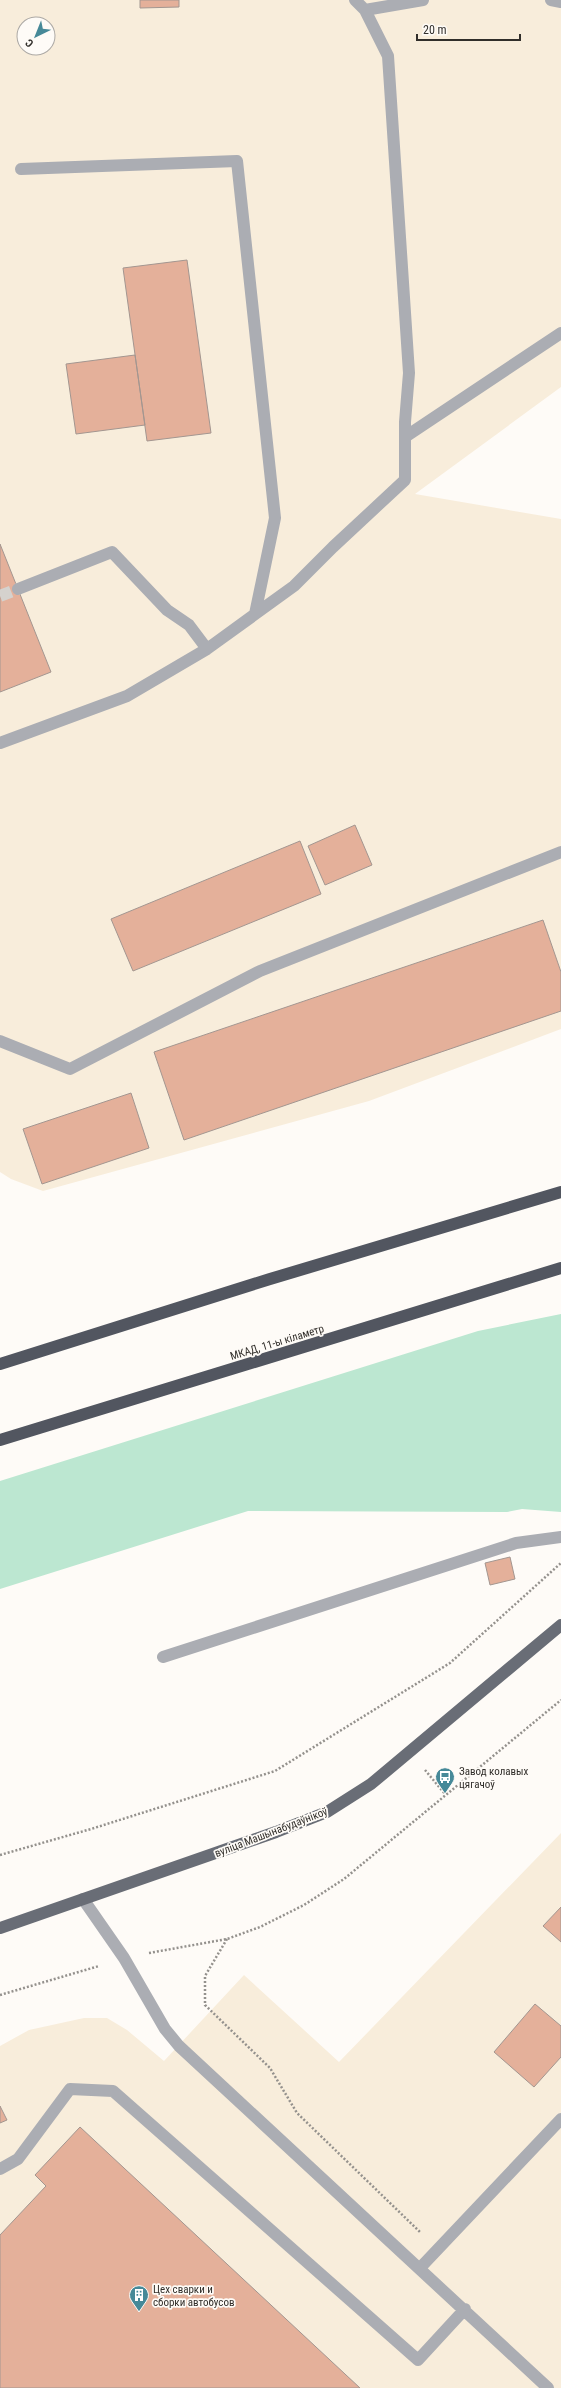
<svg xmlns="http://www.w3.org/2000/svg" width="561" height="2388" font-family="'Roboto Condensed',sans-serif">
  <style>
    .built { fill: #f8eddb; fill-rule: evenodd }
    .green { fill: #bce7d1 }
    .building { fill: #e4b09a; stroke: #a39690 }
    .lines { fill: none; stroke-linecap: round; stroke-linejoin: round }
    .minor-tunnel { stroke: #d5d2ce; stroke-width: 12; stroke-dasharray: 12 6; stroke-linecap: butt }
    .path { stroke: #94918d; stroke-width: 2.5; stroke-dasharray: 2 2; stroke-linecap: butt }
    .minor { stroke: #abadb3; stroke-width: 12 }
    .major { stroke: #696d76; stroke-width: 12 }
    .highway { stroke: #525660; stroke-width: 12 }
    .labels { text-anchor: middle; stroke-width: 3.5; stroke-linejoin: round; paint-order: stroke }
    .street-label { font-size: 11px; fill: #312e2a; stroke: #fefbf7 }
    .poi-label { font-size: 11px; fill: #312e2a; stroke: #fefbf7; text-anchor: start }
  </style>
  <rect width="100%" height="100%" fill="#fefbf7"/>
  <path class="built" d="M 0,0 L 561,0 L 561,387 L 415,494 L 561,519 L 561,1029 L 369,1101 L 43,1191 L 11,1179 L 0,1172 ZM 24,24 L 48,24 L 48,48 L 24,48 Z
    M 561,1833 L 561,2388 L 0,2388 L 0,2046 L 29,2030 L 84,2018 L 107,2018 L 127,2030 L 164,2061 L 244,1975 L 339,2062 Z"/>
  <path class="green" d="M 561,1314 L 561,1512 L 522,1509 L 507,1512 L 248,1511 L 0,1589 L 0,1481 L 478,1331 Z"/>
  <path class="building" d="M 140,0 L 179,0 L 179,7 L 140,8 Z
    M 187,260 L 211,433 L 147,441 L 123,268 Z
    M 135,355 L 145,425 L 76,434 L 66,364 Z
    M 0,544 L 51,672 L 0,692 Z
    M 355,825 L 372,865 L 325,885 L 308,846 Z
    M 300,841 L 321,894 L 133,971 L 111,919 Z
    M 543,920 L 561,972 L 561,1011 L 184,1140 L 154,1052 Z
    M 131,1093 L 149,1148 L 42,1184 L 23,1129 Z
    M 510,1557 L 515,1579 L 490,1585 L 485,1563 Z
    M 561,1907 L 561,1942 L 543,1926 Z
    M 535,2004 L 561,2026 L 561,2057 L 534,2087 L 494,2052 Z
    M 0,2106 L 7,2120 L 0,2123 Z
    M 80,2127 L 360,2388 L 0,2388 L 0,2235 L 46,2186 L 35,2175 Z"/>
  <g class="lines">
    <path class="minor-tunnel" d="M 0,596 L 18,589"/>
    <path class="path" d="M 425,1770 L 445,1794
      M 0,1855 L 91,1829 L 275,1771 L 450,1663 L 561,1563
      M 227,1939 L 205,1976 L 205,2005 L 270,2068 L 297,2113 L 420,2232
      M 149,1953 L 227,1939 L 260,1927 L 304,1905 L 344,1879 L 561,1700
      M 0,1995 L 99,1966"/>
    <path class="minor" d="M 551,0 L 561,2
      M 365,10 L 423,0
      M 21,169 L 237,161 L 275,518 L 255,614
      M 405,437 L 561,333
      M 18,589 L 112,552 L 167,610 L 189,625 L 207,649
      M 0,743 L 127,696 L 207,649 L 294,586 L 333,547 L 405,480 L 405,422 L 409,373 L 388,56 L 365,10 L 355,0
      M 0,1041 L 70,1069 L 260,971 L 561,852
      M 163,1657 L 516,1543 L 561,1537
      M 83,1899 L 124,1958 L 165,2029 L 179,2046 L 548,2388
      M 0,2169 L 18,2159 L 70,2089 L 113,2091 L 418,2360 L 465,2309
      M 420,2268 L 561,2119"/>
    <path class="major" d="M 0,1928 L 276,1832 L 327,1812 L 371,1784 L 561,1625"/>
    <path class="highway" d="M 0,1364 L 270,1279 L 561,1192
      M 0,1440 L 561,1268"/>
  </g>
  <defs>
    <g id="bus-pin" transform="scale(1)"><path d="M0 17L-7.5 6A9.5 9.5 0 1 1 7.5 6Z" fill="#468998" stroke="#fefbf7"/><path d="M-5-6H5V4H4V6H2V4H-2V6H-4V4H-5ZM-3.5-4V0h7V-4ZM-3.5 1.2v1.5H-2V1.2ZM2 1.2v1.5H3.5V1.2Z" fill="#fff"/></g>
    <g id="building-pin" transform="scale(1)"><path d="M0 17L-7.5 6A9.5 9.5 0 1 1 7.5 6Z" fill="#468998" stroke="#fefbf7"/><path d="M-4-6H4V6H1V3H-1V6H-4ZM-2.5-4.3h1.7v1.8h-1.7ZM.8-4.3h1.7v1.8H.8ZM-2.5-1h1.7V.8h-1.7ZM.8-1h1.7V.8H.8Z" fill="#fff"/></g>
  </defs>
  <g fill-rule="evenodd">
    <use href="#bus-pin" x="445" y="1777"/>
    <use href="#building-pin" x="139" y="2295"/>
  </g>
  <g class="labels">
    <g class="street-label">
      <text transform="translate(277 1342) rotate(-17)" y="4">МКАД, 11-ы кіламетр</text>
      <text transform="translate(271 1832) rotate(-21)" y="4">вуліца Машынабудаўнікоў</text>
    </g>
    <g class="poi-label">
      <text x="459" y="1775">Завод колавых<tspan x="459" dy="13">цягачоў</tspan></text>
      <text x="153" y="2293">Цех сварки и<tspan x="153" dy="13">сборки автобусов</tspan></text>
    </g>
  </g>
  <g transform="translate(36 36) rotate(223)"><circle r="19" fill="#fefbf7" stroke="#aca9a5"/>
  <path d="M0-3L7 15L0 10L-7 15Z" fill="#468998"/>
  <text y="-6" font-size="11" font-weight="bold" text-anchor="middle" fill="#312e2a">С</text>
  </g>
  <path d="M417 34v6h103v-6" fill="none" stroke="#312e2a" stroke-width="2"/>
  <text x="423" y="34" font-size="12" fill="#312e2a" stroke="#fefbf7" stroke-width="3" paint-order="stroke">20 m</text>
</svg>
